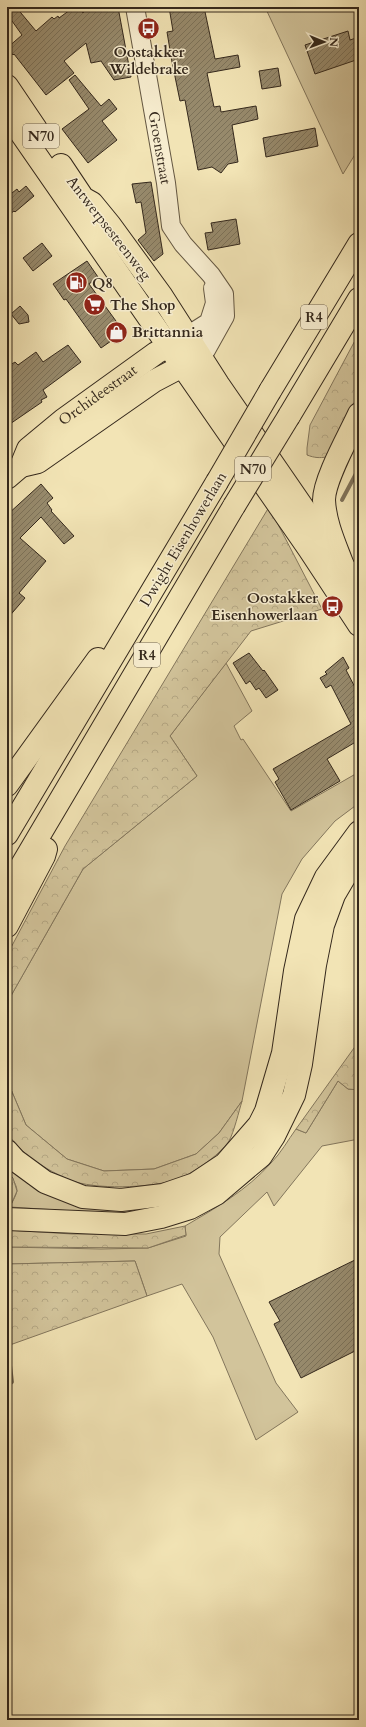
<svg xmlns="http://www.w3.org/2000/svg" width="366" height="1727" font-family="Cardo,serif">
<defs>
<pattern id="forest-crowns" width="20" height="18" patternUnits="userSpaceOnUse"><rect width="20" height="18" fill="#d2c49b"/><path d="M2 6a3 3 0 1 1 6 0M12 15a3 3 0 1 1 6 0" fill="none" stroke="#b5a885"/></pattern>
<pattern id="building-hatch" width="6" height="6" patternUnits="userSpaceOnUse"><rect width="6" height="6" fill="#978a6c"/><path d="M-1 1l2-2M0 6l6-6M5 7l2-2" fill="none" stroke="#7c7158"/></pattern>
</defs>
<rect width="100%" height="100%" fill="#f2e4b5"/>
<filter id="stains"><feTurbulence type="fractalNoise" baseFrequency=".005" numOctaves="4"/><feColorMatrix values="0 0 0 0 .2 0 0 0 0 .09 0 0 0 0 .02 0 0 0 .5 -.17"/></filter>
<radialGradient id="worn" r=".72"><stop offset=".6" stop-color="#630" stop-opacity="0"/><stop offset="1" stop-color="#630" stop-opacity=".3"/></radialGradient>
<g fill="#d2c49b" stroke="#83765c">
<polygon points="265,7 359,7 359,148 343,174"/>
<polygon points="226,663 252,711 234,726 241,740 243,739 291,811 359,772 359,803 335,821 302,859 282,894 242,1101 219,1133 196,1154 154,1169 104,1171 67,1159 26,1125 7,1080 8,1001 83,869 197,776 170,736"/>
<path d="M 338,1081 L 348,1089 L 359,1090 L 359,1139 L 322,1146 L 274,1206 L 267,1192 L 220,1237 L 219,1254 L 276,1383 L 298,1412 L 256,1440 L 213,1337 L 182,1284 L 147,1296 L 135,1261 L 7,1264 L 7,1247 L 101,1249 L 148,1248 L 186,1236 L 185,1226 C 216,1208 247,1190 271,1163 C 281,1153 288,1140 296,1129 L 306,1133 Z"/>
<path d="M 7,1164 L 21,1176 L 186,1203 L 120,1214 L 10,1207 C 12,1202 16,1196 17,1191 C 17,1182 7,1175 7,1164 Z"/>
</g>
<g fill="url(#forest-crowns)" stroke="#83765c">
<path d="M 359,333 L 359,393 L 327,457 C 319,458 315,458 307,455 L 307,448 L 310,425 Z"/>
<polygon points="269,507 322,609 251,631 170,736 197,776 83,869 8,1001 7,1007 7,955 65,846"/>
<polygon points="359,1041 359,1090 348,1089 338,1081 306,1133 296,1129"/>
<path d="M 7,1080 L 26,1125 L 67,1159 L 104,1171 L 154,1169 L 196,1154 L 219,1133 L 242,1101 C 239,1111 234,1132 229,1141 C 220,1155 191,1175 175,1180 C 150,1188 94,1190 70,1180 C 55,1174 38,1164 26,1154 C 19,1148 13,1140 7,1134 Z"/>
<polygon points="7,1172 13,1178 17,1191 10,1207 7,1207"/>
<polygon points="185,1226 186,1235 148,1248 7,1247 7,1230 72,1234 146,1234"/>
<polygon points="135,1261 147,1296 7,1346 7,1264"/>
</g>
<g fill="none" stroke-linecap="round" stroke-linejoin="round">
<g stroke="#7f7259" stroke-width="4">
<polyline points="342,500 359,468"/>
<polyline points="7,1341 12,1382 7,1386"/>
</g>
</g>
<g fill="url(#building-hatch)" stroke="#34281c">
<polygon points="7,7 16,7 36,31 52,17 54,19 58,16 59,18 74,7 78,7 83,13 89,7 118,7 131,77 114,80 101,61 91,63 86,43 64,61 74,73 46,95 14,54 13,55 7,48 22,35 7,14"/>
<polygon points="169,7 204,7 215,59 238,55 240,67 207,73 214,107 220,106 221,112 256,106 258,119 232,125 238,162 228,164 221,173 212,167 198,170 185,100 180,101 172,62 167,32 173,31"/>
<polygon points="348,31 350,40 359,37 359,59 315,74 305,45"/>
<polygon points="278,68 281,86 262,89 259,71"/>
<polygon points="75,75 101,106 109,99 117,109 102,121 117,140 88,163 62,129 89,109 69,80"/>
<polygon points="315,128 318,146 266,157 263,138"/>
<polygon points="151,182 163,254 154,261 138,240 146,233 141,202 136,203 132,184"/>
<polygon points="26,186 34,196 15,212 14,211 7,216 7,197 17,189 19,192"/>
<polygon points="236,219 240,244 208,250 205,233 213,232 211,223"/>
<polygon points="42,243 52,256 33,271 23,258"/>
<polygon points="87,261 98,277 89,284 124,332 101,348 66,299 64,300 53,284"/>
<polygon points="20,306 28,315 29,322 19,324 11,314"/>
<polygon points="68,345 81,362 43,390 47,397 41,400 42,402 7,426 7,367 15,362 18,365 36,352 43,362"/>
<polygon points="41,484 53,498 47,503 52,510 51,511 74,536 64,544 41,517 20,538 46,561 19,593 25,598 7,619 7,515"/>
<polygon points="249,653 263,671 264,670 278,690 266,698 259,688 256,690 250,681 246,684 233,663"/>
<polygon points="343,657 349,668 346,670 359,695 359,740 327,759 340,781 291,810 275,782 279,779 273,769 351,724 331,685 326,688 320,678 327,674 325,672"/>
<polygon points="359,1258 359,1349 301,1378 274,1324 280,1321 269,1302"/>
</g>
<g fill="none" stroke-linecap="round" stroke-linejoin="round">
<defs>
<g id="tertiary">
<path id="s1" d="M 135,7 L 166,183 L 171,226 L 183,244 L 211,275 L 224,294 L 225,316 L 206,350 L 200,356"/>
<polyline points="187,336 209,322 215,303 213,288"/>
</g>
<g id="primary">
<polyline points="7,86 36,129"/>
<polyline points="7,113 309,549 359,625"/>
<polyline points="61,165 83,198 92,203 110,225 161,295 218,384 359,589"/>
<polyline points="21,466 38,462 154,381 194,360"/>
<path id="s2" d="M 7,478 L 21,466 L 28,449 L 63,420 L 156,353 L 181,339"/>
</g>
<g id="motorway">
<polyline points="270,391 359,244"/>
<polyline points="289,416 359,299"/>
<path d="M 342,563 C 334,542 325,522 324,500 C 324,479 350,434 359,414"/>
<polyline points="7,785 98,659"/>
<polyline points="7,834 217,482"/>
<polyline points="7,890 234,506"/>
<polyline points="7,926 44,856 46,849"/>
<polyline points="7,1151 15,1160 45,1182 83,1197 121,1200 163,1195 195,1184 225,1164 259,1125 266,1111 283,1053 295,971 306,919 326,877 359,832"/>
<polyline points="7,1219 125,1224 161,1217 190,1208 216,1194 261,1156 274,1136 294,1095 301,1064 315,965 323,925 334,895 351,866 359,858"/>
</g>
</defs>
<use href="#tertiary" stroke="#645742" stroke-width="20"/>
<use href="#primary" stroke="#34281c" stroke-width="24"/>
<use href="#motorway" stroke="#34281c" stroke-width="24"/>
<use href="#tertiary" stroke="#f7edcf" stroke-width="18"/>
<use href="#primary" stroke="#f2e4b5" stroke-width="22"/>
<use href="#motorway" stroke="#f2e4b5" stroke-width="22"/>
<defs>
<g id="motorway-bridge">
<polyline points="217,482 270,391"/>
<polyline points="234,506 289,416"/>
</g>
</defs>
<use href="#motorway-bridge" stroke="#34281c" stroke-width="24" stroke-linecap="butt"/>
<use href="#motorway-bridge" stroke="#f2e4b5" stroke-width="22"/>
</g>
<defs>
<symbol id="bus-disc" viewBox="-11 -11 22 22"><circle r="9.5" fill="#8f2418" stroke="#f7edcf"/><path d="M-5-6H5V4H4V6H2V4H-2V6H-4V4H-5ZM-3.5-4V0h7V-4ZM-3.5 1.2v1.5H-2V1.2ZM2 1.2v1.5H3.5V1.2Z" fill="#fff"/></symbol>
<symbol id="fuel-disc" viewBox="-11 -11 22 22"><circle r="9.5" fill="#8f2418" stroke="#f7edcf"/><path d="M-5.5-6h7V0h2V4h1.3V-2.5L3-4.5l.8-.8L6-3V5H2.5V1h-1V6h-7ZM-4.2-4.7v3.2H.2V-4.7Z" fill="#fff"/></symbol>
<symbol id="supermarket-disc" viewBox="-11 -11 22 22"><circle r="9.5" fill="#8f2418" stroke="#f7edcf"/><path d="M-6-5.5h2.5l.6 2H6L4.5 2H-2.5L-4.4-4H-6ZM-1.5 3.2a1.3 1.3 0 1 0 .1 0ZM3 3.2a1.3 1.3 0 1 0 .1 0Z" fill="#fff"/></symbol>
<symbol id="shop-disc" viewBox="-11 -11 22 22"><circle r="9.5" fill="#8f2418" stroke="#f7edcf"/><path d="M-5-2.5h2.3a2.7 3.5 0 0 1 5.4 0H5L5.5 6h-11ZM-1.5-2.5h3a1.5 2.3 0 0 0-3 0Z" fill="#fff"/></symbol>
</defs>
<g fill-rule="evenodd">
<use href="#bus-disc" x="136" y="16" width="25" height="25"/>
<use href="#fuel-disc" x="64" y="270" width="25" height="25"/>
<use href="#supermarket-disc" x="82" y="292" width="25" height="25"/>
<use href="#shop-disc" x="104" y="320" width="25" height="25"/>
<use href="#bus-disc" x="320" y="594" width="25" height="25"/>
</g>
<g text-anchor="middle" dominant-baseline="central" stroke-width="3" stroke-linejoin="round" paint-order="stroke">
<g fill="#f7edcf" stroke="#6e6352" stroke-width="1">
<rect x="23" y="124" width="36" height="24" rx="3"/>
<rect x="301" y="305" width="26" height="24" rx="3"/>
<rect x="235" y="457" width="36" height="24" rx="3"/>
<rect x="134" y="643" width="26" height="24" rx="3"/>
</g>
<g font-size="14" font-weight="bold" fill="#34281c">
<text x="41" y="136">N70</text>
<text x="314" y="317">R4</text>
<text x="253" y="469">N70</text>
<text x="147" y="655">R4</text>
</g>
<g font-size="15" font-weight="bold" fill="#34281c" stroke="#f7edcf" text-anchor="start">
<text x="149" y="52" text-anchor="middle">Oostakker<tspan x="149" dy="17">Wildebrake</tspan></text>
<text x="92" y="283">Q8</text>
<text x="110" y="305">The Shop</text>
<text x="132" y="332">Brittannia</text>
<text x="318" y="598" text-anchor="end">Oostakker<tspan x="318" dy="17">Eisenhowerlaan</tspan></text>
</g>
<g font-size="15" fill="#34281c" stroke="#f7edcf">
<text stroke="none"><textPath href="#s1" startOffset="143">Groenstraat</textPath></text>
<text transform="translate(109 228) rotate(52)">Antwerpsesteenweg</text>
<text stroke="none"><textPath href="#s2" startOffset="125">Orchideestraat</textPath></text>
<text transform="translate(183 539) rotate(-59)">Dwight Eisenhowerlaan</text>
</g>
</g>
<rect width="366" height="1727" fill="none" stroke="#f2e4b5" stroke-width="24"/>
<rect x="8" y="8" width="350" height="1711" fill="none" stroke="#34281c" stroke-width="2"/>
<rect x="12" y="12" width="342" height="1703" fill="none" stroke="#34281c"/>
<g transform="translate(324 42) rotate(91)" stroke="#f7edcf" stroke-width="3" paint-order="stroke">
<path d="M0-3L7 15L0 10L-7 15Z" fill="#34281c"/>
<text y="-6" font-size="11" font-weight="bold" text-anchor="middle" fill="#34281c">N</text>
</g>
<rect width="100%" height="100%" filter="url(#stains)"/>
<rect width="100%" height="100%" fill="url(#worn)"/>
</svg>
